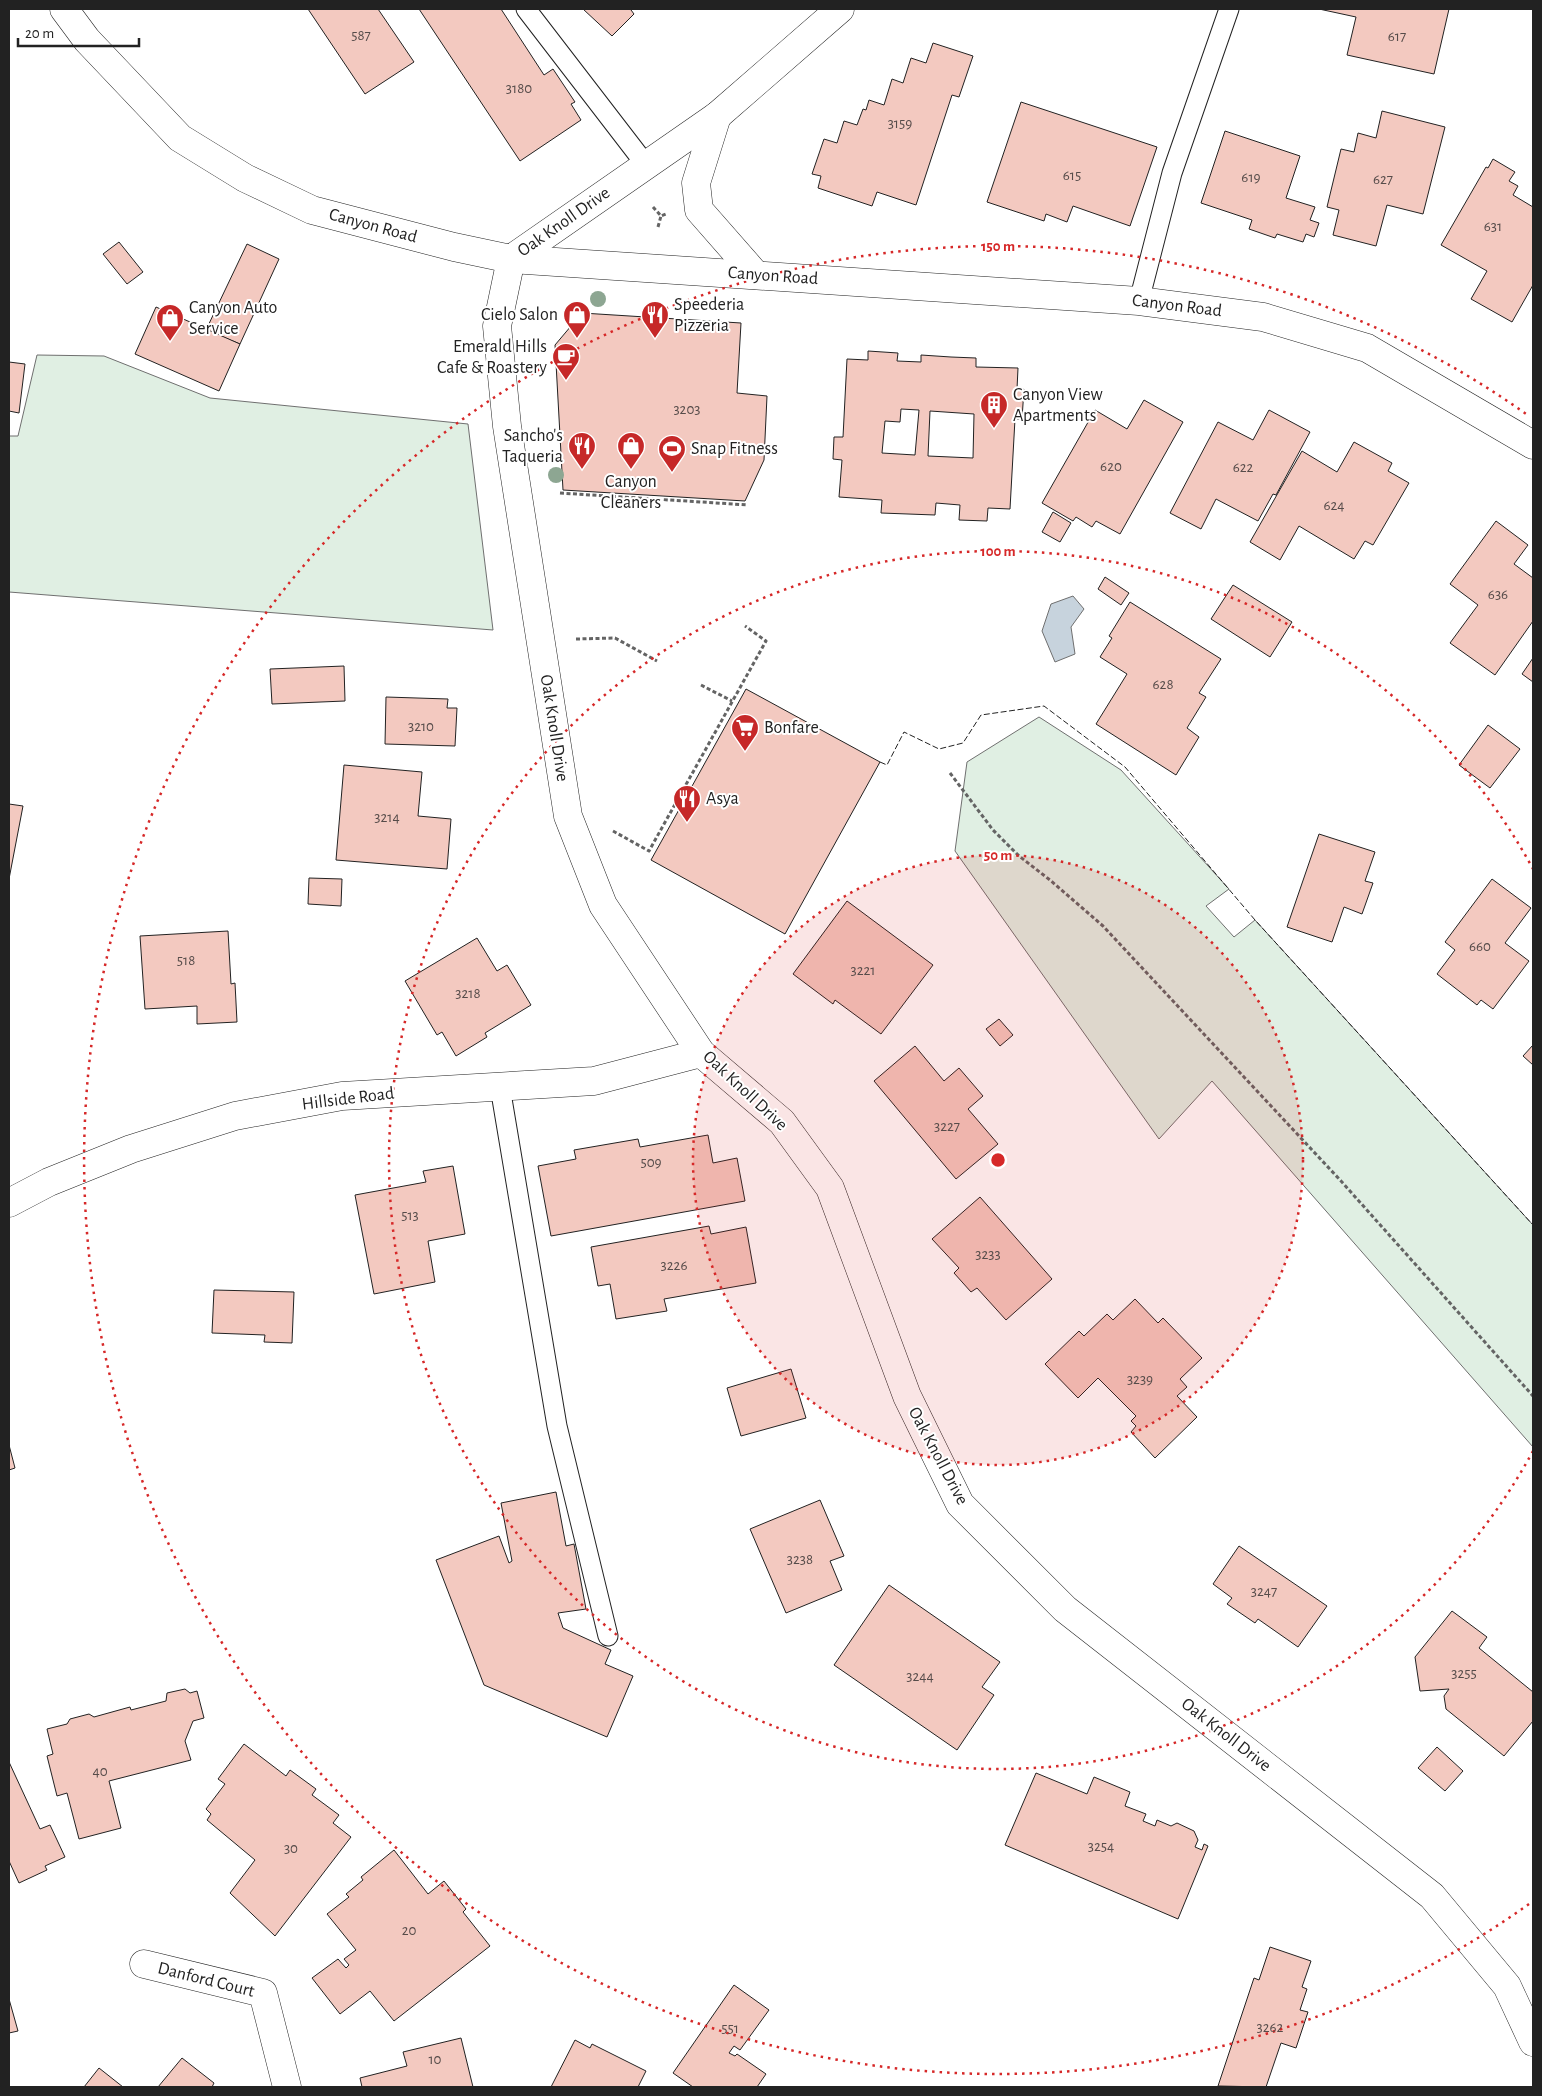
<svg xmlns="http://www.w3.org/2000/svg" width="1542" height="2096" font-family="'Alegreya Sans',sans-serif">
<rect width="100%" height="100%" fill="#fff"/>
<g fill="#e0efe3" stroke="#6f6f6f">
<polygon points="37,355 104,356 210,398 468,424 493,630 9,592 9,436 18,436"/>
<polygon points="1039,717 1121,770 1229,889 1206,906 1234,937 1255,920 1533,1225 1533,1447 1212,1081 1159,1139 955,851 967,762"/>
</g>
<polygon fill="#c7d3dd" stroke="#6f6f6f" points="1073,596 1084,609 1071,627 1075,654 1055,662 1042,631 1051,604"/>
<g fill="#f3c9c0" stroke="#222" fill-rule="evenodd">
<polygon points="308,9 378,9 414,62 365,94"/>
<polygon points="419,9 501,9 544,75 553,69 575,102 571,104 581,120 520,161"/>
<polygon points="583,9 632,9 631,10 634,14 612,36"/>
<polygon points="1319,9 1449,9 1434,74 1347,55 1356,17"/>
<polygon points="933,43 973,56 959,97 952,95 916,205 877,192 872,206 818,188 821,176 812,174 824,139 837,143 844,121 857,125 863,109 866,110 869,100 884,105 892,79 903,83 911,58 926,63"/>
<polygon points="1021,102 1157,147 1130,226 1073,206 1067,222 1046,214 1044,221 987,202"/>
<polygon points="1382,111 1445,127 1423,214 1387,205 1376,246 1333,235 1339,210 1327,207 1341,149 1354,152 1358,133 1376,138"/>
<polygon points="1225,131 1300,156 1286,198 1315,207 1310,220 1319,223 1314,237 1306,234 1303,242 1277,234 1275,238 1249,229 1252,220 1201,203"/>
<polygon points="1493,159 1515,172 1509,181 1518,186 1513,195 1533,207 1533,285 1512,322 1471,299 1487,271 1441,245 1486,167 1488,168"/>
<polygon points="119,242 143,272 127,284 103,254"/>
<polygon points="247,244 279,259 240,344 206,330"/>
<polygon points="156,307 240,344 219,391 135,354"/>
<polygon points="582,313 741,323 737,393 767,396 764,460 745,501 563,490 555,345"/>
<path d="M 868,351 L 898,353 L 897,361 L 921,362 L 921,355 L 951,357 L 976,358 L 976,367 L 1018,368 L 1017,389 L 1024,389 L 1022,419 L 1015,419 L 1010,509 L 988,508 L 987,521 L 959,520 L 960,505 L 936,503 L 935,515 L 881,513 L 882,500 L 839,497 L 842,460 L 833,459 L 834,437 L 843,437 L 847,359 L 868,360 ZM 901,409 L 919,410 L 915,455 L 882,453 L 885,421 L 900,422 ZM 930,411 L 974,414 L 973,458 L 928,456 Z"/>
<polygon points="9,362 25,364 19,413 9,411"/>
<polygon points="1144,400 1183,422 1120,534 1096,521 1092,527 1076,517 1073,521 1042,503 1095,410 1127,429"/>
<polygon points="1269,410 1310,432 1276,495 1273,494 1258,521 1216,499 1201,529 1170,513 1218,422 1253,440"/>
<polygon points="1354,442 1392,463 1388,471 1409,483 1373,545 1365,541 1354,559 1299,526 1280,560 1250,542 1302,451 1337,472"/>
<polygon points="1053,512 1071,523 1060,542 1042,532"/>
<polygon points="1496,521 1528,545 1514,564 1533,578 1533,621 1495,675 1450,643 1478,605 1450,584"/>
<polygon points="1105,577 1129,593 1121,605 1098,589"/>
<polygon points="1233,585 1292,622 1270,657 1211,619"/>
<polygon points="1130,602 1221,659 1199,693 1206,697 1187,728 1199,737 1176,775 1096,724 1127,674 1100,657 1112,638 1109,636"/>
<polygon points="1533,658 1533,682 1522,674"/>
<polygon points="344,666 345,701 272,704 270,669"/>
<polygon points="746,689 880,762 785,934 651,860"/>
<polygon points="386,697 448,699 447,708 457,708 455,746 385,744"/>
<polygon points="1488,725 1520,749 1490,788 1459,765"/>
<polygon points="344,765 422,772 418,816 451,819 447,869 336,860"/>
<polygon points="9,804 23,806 9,879"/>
<polygon points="1319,834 1375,852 1365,881 1373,883 1362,914 1344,907 1332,942 1287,927"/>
<polygon points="309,878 342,879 341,906 308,904"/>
<polygon points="1492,879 1531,908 1505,943 1529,961 1493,1009 1481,1000 1477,1005 1437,974 1455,950 1445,942"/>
<polygon points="847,901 933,965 881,1034 835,1000 833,1004 793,974"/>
<polygon points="228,931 231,984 235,983 237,1022 197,1024 197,1006 145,1009 140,936"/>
<polygon points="477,938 497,971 507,965 531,1005 485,1033 487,1037 456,1056 442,1032 437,1035 405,981"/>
<polygon points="999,1019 1013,1035 1000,1046 986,1029"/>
<polygon points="1533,1045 1533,1065 1523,1056"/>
<polygon points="915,1046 944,1081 959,1068 983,1096 968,1109 998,1144 956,1179 874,1081"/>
<polygon points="708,1135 713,1163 737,1158 745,1201 551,1236 538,1166 576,1159 574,1150 638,1139 640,1147"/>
<polygon points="453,1166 465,1234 428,1241 435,1282 374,1294 355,1195 426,1182 423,1171"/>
<polygon points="980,1197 1052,1279 1006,1320 977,1288 971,1292 954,1273 959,1268 932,1239"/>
<polygon points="709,1226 711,1234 746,1227 756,1283 664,1299 667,1311 616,1319 610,1284 598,1286 591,1247"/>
<polygon points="214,1290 294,1292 292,1343 264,1342 265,1335 212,1333"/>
<polygon points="1135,1299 1158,1323 1163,1318 1202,1358 1180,1379 1187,1387 1177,1396 1197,1417 1155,1458 1131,1432 1136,1426 1131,1421 1136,1416 1098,1378 1078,1398 1045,1364 1079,1331 1084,1336 1107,1314 1113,1320"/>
<polygon points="791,1369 806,1418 741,1436 727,1388"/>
<polygon points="9,1445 15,1468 9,1470"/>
<polygon points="556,1492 566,1546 574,1544 586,1609 558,1613 563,1628 611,1650 605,1664 633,1676 607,1737 484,1685 436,1560 499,1536 509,1563 512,1561 501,1503"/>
<polygon points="820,1500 844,1556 830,1561 842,1590 786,1613 750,1529"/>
<polygon points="1239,1546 1327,1606 1298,1647 1258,1619 1255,1623 1227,1604 1232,1598 1213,1584"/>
<polygon points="889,1585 1000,1662 982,1687 994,1695 957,1750 834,1665"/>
<polygon points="1452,1611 1487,1637 1479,1648 1533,1692 1533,1721 1504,1756 1446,1709 1444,1696 1449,1689 1420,1691 1415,1657"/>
<polygon points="185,1689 190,1693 197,1691 204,1718 193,1721 185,1741 191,1760 109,1781 121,1828 79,1839 67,1793 57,1796 47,1756 53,1754 47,1729 67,1724 70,1719 89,1714 94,1717 130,1707 131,1710 166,1701 167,1693"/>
<polygon points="244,1744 286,1776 290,1770 316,1789 312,1795 339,1815 333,1823 351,1837 275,1936 230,1893 255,1860 207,1820 211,1814 206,1809 225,1784 218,1779"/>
<polygon points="1437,1747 1463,1771 1445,1791 1418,1768"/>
<polygon points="9,1762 40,1829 50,1825 65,1857 45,1866 47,1870 19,1883 9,1861"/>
<polygon points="1036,1773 1087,1794 1094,1777 1130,1792 1125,1806 1146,1814 1143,1821 1155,1826 1157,1820 1171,1826 1177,1823 1194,1831 1198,1840 1195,1847 1202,1850 1204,1844 1208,1846 1178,1919 1005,1845"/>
<polygon points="394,1850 428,1894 444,1881 466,1909 463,1912 490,1946 394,2021 370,1991 340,2014 312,1978 338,1959 346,1968 349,1965 344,1959 356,1950 327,1914 349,1897 346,1894 363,1880 361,1877"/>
<polygon points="1270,1947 1311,1961 1302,1987 1307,1989 1300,2010 1308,2012 1296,2048 1281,2043 1266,2087 1218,2086 1254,1978 1259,1980"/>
<polygon points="734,1985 769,2010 740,2050 734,2046 729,2053 735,2056 737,2054 766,2074 757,2087 693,2087 673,2073"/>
<polygon points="9,1999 18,2031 9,2033"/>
<polygon points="461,2038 473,2087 362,2087 360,2078 407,2066 403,2052"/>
<polygon points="575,2040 590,2048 592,2044 646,2071 638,2087 551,2087"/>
<polygon points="182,2058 214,2083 212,2087 158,2087"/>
<polygon points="99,2068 123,2087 84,2087"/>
</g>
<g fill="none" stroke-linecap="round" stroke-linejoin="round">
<defs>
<g id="service">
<polyline points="526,9 646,165"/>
<polyline points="1139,301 1172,173 1229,9"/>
<polyline points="500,1087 557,1426 608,1636"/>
</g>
<g id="minor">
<polyline points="64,9 87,40 180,138 245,178 312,210 454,247 511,259 1139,301 1263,317 1367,348 1533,445"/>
<polyline points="840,9 717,116 511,259 497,326 507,426 568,816 603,905 701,1053 782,1122 830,1188 907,1396 960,1504 1065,1609 1432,1896 1507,1986 1533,2042"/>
<polyline points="717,116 696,183 699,210 756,275"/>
<polyline points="9,1203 49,1182 131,1149 235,1116 342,1096 594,1081 701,1053"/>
<polyline points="144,1964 263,1993 287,2087"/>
</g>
</defs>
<use href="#service" stroke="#222" stroke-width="21"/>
<use href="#minor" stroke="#222" stroke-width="29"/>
<g stroke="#646464" stroke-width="3" stroke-dasharray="4 2.5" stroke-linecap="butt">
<polyline points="653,207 661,216 666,214"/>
<polyline points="658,227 661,216"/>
<polyline points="560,493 748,505"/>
<polyline points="576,639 615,638 657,661"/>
<polyline points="701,685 732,701"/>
<polyline points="950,773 993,830 1019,856 1050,880 1103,926 1341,1181 1533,1396"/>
<polyline points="613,831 649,851 766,641 745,626"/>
</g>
<use href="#service" stroke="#fff" stroke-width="19"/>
<use href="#minor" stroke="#fff" stroke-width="28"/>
<polyline stroke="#222" stroke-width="1" stroke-dasharray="6 2.5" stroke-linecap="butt" points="880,762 887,765 904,732 939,749 963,743 981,715 1044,706 1125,767 1255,920 1533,1225"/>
</g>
<g fill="#8da692">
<circle cx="598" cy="299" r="8"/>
<circle cx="556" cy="475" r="8"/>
</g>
<circle cx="998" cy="1160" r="305" fill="#d62828" fill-opacity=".12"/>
<g fill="none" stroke="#d62828" stroke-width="2.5" stroke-dasharray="2.5 5">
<circle cx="998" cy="1160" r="305"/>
<path d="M1533 1451A609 609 0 1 1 1533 869"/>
<path d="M1529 1904A914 914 0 1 1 1529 416"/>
</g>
<defs>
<symbol id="shop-pin" viewBox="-11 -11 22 30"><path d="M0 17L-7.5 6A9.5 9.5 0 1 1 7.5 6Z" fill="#c62828" stroke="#fff"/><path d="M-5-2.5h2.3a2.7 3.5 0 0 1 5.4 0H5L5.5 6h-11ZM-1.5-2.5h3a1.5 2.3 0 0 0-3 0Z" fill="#fff"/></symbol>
<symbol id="restaurant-pin" viewBox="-11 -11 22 30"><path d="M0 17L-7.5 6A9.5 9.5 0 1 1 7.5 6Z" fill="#c62828" stroke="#fff"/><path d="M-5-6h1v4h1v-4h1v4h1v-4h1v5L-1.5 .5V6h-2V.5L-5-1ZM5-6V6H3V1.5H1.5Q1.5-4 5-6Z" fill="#fff"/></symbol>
<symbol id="cafe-pin" viewBox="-11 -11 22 30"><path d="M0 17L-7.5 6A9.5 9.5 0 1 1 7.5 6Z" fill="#c62828" stroke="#fff"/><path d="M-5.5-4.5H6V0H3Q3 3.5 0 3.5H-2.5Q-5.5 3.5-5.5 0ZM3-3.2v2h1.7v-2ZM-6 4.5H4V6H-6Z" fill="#fff"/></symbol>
<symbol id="building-pin" viewBox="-11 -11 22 30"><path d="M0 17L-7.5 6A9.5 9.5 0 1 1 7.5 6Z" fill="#c62828" stroke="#fff"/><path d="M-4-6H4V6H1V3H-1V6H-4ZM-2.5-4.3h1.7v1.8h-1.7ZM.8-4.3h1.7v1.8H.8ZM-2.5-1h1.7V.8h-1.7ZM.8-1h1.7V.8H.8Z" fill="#fff"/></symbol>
<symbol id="stadium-pin" viewBox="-11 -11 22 30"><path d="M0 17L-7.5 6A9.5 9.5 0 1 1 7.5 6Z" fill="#c62828" stroke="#fff"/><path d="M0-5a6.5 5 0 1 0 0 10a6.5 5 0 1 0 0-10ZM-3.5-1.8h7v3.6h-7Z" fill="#fff"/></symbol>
<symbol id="supermarket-pin" viewBox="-11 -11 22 30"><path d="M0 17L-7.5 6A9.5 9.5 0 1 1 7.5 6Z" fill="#c62828" stroke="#fff"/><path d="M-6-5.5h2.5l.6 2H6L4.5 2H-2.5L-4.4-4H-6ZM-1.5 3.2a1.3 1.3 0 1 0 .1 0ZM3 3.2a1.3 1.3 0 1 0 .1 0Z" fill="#fff"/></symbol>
</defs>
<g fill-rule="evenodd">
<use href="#shop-pin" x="561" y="299" width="32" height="43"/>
<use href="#restaurant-pin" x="639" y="299" width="32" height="43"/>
<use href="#shop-pin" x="154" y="302" width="32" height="43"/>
<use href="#cafe-pin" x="550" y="341" width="32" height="43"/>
<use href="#building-pin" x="978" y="389" width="32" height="43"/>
<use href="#restaurant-pin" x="566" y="430" width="32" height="43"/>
<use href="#shop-pin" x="615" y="430" width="32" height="43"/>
<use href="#stadium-pin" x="656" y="433" width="32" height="43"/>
<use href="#supermarket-pin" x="729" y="712" width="32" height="43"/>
<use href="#restaurant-pin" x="671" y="783" width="32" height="43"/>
</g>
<g text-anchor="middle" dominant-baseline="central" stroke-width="4" stroke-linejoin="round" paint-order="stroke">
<g font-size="15" fill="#564c4a">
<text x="361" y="35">587</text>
<text x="1397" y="36">617</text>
<text x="519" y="88">3180</text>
<text x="900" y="123">3159</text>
<text x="1072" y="175">615</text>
<text x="1251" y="177">619</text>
<text x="1383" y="179">627</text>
<text x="1493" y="226">631</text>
<text x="687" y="409">3203</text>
<text x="1111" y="466">620</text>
<text x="1243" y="467">622</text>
<text x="1334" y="505">624</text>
<text x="1498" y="594">636</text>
<text x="1163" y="684">628</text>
<text x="421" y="726">3210</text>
<text x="387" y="817">3214</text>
<text x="1480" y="946">660</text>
<text x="186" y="960">518</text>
<text x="863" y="970">3221</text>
<text x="468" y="993">3218</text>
<text x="947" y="1126">3227</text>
<text x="651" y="1162">509</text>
<text x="410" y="1215">513</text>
<text x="988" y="1254">3233</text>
<text x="674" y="1265">3226</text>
<text x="1140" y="1379">3239</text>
<text x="800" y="1559">3238</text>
<text x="1264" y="1591">3247</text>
<text x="1464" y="1673">3255</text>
<text x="920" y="1676">3244</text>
<text x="100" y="1771">40</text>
<text x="1101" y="1846">3254</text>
<text x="291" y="1848">30</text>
<text x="409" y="1930">20</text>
<text x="1270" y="2027">3262</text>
<text x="730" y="2028">551</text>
<text x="435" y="2059">10</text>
</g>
<g font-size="18" fill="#222" stroke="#fff">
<text transform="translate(564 222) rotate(-35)">Oak Knoll Drive</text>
<text transform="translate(373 226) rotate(15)">Canyon Road</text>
<text transform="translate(773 276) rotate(4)">Canyon Road</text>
<text transform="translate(1177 306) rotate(7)">Canyon Road</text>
<text transform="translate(554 728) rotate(81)">Oak Knoll Drive</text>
<text transform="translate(745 1091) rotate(43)">Oak Knoll Drive</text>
<text transform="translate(348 1099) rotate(-7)">Hillside Road</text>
<text transform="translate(938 1456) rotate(62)">Oak Knoll Drive</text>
<text transform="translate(1226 1735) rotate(38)">Oak Knoll Drive</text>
<text transform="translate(206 1980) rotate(14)">Danford Court</text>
</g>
<g font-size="18" fill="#222" stroke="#fff" text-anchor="start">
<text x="674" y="305">Speederia<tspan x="674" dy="21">Pizzeria</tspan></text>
<text x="189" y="308">Canyon Auto<tspan x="189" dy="21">Service</tspan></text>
<text x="558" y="315" text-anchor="end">Cielo Salon</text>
<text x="547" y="347" text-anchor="end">Emerald Hills<tspan x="547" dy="21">Cafe &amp; Roastery</tspan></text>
<text x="1013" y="395">Canyon View<tspan x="1013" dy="21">Apartments</tspan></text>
<text x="563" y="436" text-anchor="end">Sancho's<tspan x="563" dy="21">Taqueria</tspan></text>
<text x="691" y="449">Snap Fitness</text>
<text x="631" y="482" text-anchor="middle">Canyon<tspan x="631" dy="21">Cleaners</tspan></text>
<text x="764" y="728">Bonfare</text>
<text x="706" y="799">Asya</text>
</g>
</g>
<circle cx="998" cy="1160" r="8" fill="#d62828" stroke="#fff" stroke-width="2.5"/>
<g font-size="15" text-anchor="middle" font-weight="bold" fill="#d62828" stroke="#fff" stroke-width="4" stroke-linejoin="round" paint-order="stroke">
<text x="998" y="251">150 m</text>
<text x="998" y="556">100 m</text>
<text x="998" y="860">50 m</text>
</g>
<rect width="1542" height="2096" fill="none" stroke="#222222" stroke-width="20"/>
<path d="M18 38v8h121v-8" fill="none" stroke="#222222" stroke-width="2.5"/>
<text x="25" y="38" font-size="15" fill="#222222" stroke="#ffffff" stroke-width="4" paint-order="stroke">20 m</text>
</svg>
